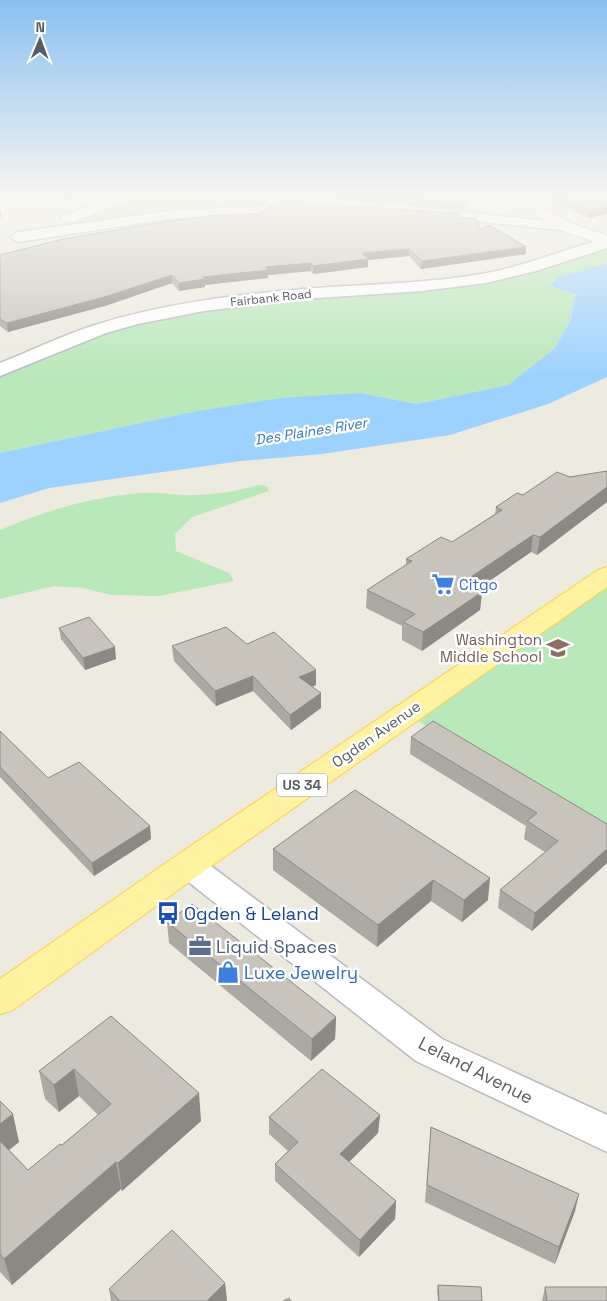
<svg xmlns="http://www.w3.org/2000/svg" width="607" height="1301" font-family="'Space Grotesk',sans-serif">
<rect width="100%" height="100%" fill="#edeadf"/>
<g fill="#b9e8ba">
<polygon points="140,194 227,194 296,204 57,228"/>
<polygon points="607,247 607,263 558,277 551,286 578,296 574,297 571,319 555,348 508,385 417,404 360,393 192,412 0,453 0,376 79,343 130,325 223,306 485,281 529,273"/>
<path d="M 258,485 L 267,486 L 269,491 L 192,517 L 175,534 L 176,551 L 229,573 L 234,581 L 159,596 L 111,595 L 83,588 L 54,586 L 0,599 L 0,530 C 46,511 90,497 140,493 C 159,492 179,496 198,495 C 218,494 239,491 258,485 Z"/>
<polygon points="607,580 607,840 410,716"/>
</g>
<polygon fill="#9dd2ff" points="607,263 607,377 548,404 450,435 322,454 241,461 49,488 0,503 0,453 192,412 282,398 360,393 417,404 508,385 555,348 571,319 574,297 577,295 550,286 558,277"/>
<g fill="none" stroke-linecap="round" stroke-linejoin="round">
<defs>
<g id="street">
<polygon points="120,194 139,194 137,197 73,222 68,223 61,219 63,216"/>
<path d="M 234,194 C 249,193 308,193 317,204 L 310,208 L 241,198 Z"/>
<polygon points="269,205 276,209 274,212 169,219 18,242 10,237 18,232 169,211"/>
<polygon points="426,208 567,223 574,227 567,231 421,215 419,212"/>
<path d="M 607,238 L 607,248 L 536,271 L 486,283 L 422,291 L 302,299 L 204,311 L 138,324 L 106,333 L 0,376 L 0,363 C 31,351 63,335 95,325 C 161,304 234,295 303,289 C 364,284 427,284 487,273 C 528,265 567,248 607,238 Z"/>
<polygon points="188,853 199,857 442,1039 607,1115 607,1152 416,1061 177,873 172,865 177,857"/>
</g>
<path id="secondary" d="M 521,194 L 535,194 C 550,219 580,227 607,235 L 607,245 C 574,236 537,226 521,194 Z"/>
<polygon id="primary" points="607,567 607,587 200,874 13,1010 0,1014 0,979 176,856 598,570"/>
</defs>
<use href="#street" stroke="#b7bac0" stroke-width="3"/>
<use href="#secondary" stroke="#b8bcc3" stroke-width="2"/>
<use href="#primary" stroke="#fed047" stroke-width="2"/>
<use href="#street" fill="#fff" fill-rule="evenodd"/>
<use href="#secondary" fill="#fff" fill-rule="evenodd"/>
<use href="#primary" fill="#fff3a2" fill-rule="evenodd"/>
</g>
<g fill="#aca9a2">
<polygon points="50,194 91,194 68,201"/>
<polygon points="285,194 468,194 463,210 285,195"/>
<polygon points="538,194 607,194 607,214 588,218"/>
<polygon points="275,199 460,218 526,254 421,269 409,256 368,260 368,267 313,274 311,271 268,275 268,278 205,285 205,287 179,291 172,283 108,305 8,332 0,326 0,255 260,214 275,206"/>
<polygon points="607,471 607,502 537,555 531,552 477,589 482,592 480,610 422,651 402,640 402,626 366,608 367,590 406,565 406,559 452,542 495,514 496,507 523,495 570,477"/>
<polygon points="59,628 116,659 85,670 61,639"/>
<polygon points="247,644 316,685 312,687 321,708 291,730 253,691 216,706 174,661 172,646"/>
<polygon points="0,731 48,778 150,826 151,839 94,876 0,777"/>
<polygon points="411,737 607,824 607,863 532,931 498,908 500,890 545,852 524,839 526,826 410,754"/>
<polygon points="355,790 488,900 462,922 431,901 377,947 273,870 273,849"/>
<polygon points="167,922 336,1017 335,1039 311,1061 169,943"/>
<polygon points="111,1016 201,1121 122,1191 121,1189 12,1285 0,1272 0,1101 19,1142 9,1150 28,1170 62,1145 98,1115 79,1096 59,1112 45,1099 39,1071"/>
<polygon points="380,1115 378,1133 349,1162 396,1201 395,1219 359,1257 275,1181 275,1164 288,1151 269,1134 269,1117"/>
<polygon points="431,1127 575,1211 555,1264 425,1202"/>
<polygon points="225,1283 227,1301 111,1301 109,1289"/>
<polygon points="438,1285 482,1301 438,1301 437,1291"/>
<polygon points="545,1287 607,1301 542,1301"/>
</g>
<g fill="#8c8984">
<polygon points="67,194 91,194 68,201"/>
<polygon points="466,194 468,194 463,210 464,203"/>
<polygon points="607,207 607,214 588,218 589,210"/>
<polygon points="0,210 1,210 2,217 0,218"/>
<polygon points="526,247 526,254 421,269 422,261"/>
<polygon points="409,249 409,256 368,260 368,267 313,274 313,266 362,253"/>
<polygon points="311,263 311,271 268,275 268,278 205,285 205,287 179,291 179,283 203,277 265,267"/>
<polygon points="172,275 172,283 108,305 8,332 7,323"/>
<polygon points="607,487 607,502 537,555 540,537"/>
<polygon points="533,535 531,552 461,601 462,583"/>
<polygon points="482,592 480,610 422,651 423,632"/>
<polygon points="115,647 116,659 85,670 83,658"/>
<polygon points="316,670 316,685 299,692 299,677"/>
<polygon points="253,676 253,691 216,706 215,691"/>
<polygon points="321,693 321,708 291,730 290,715"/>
<polygon points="150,826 151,839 94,876 92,863"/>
<polygon points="607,849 607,863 532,931 535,913"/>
<polygon points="490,878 488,900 462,922 464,900"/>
<polygon points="433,880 431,901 377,947 378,925"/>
<polygon points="336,1017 335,1039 311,1061 312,1039"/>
<polygon points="74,1069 79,1096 59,1112 54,1085"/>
<polygon points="199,1093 201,1121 122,1191 118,1163"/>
<polygon points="13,1114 19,1142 0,1157 0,1124"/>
<polygon points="380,1115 378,1133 339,1172 340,1154"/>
<polygon points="116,1162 121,1189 12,1285 4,1259"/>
<polygon points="579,1194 575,1211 555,1264 559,1247"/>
<polygon points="396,1201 395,1219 359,1257 360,1240"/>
<polygon points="225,1283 227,1301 207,1301"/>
</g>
<g fill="#c8c4bc" stroke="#8c8984">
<polygon points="356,194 466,194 464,203"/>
<polygon points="554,194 607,194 607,207 589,210"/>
<polygon points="276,198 337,206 460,213 459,218 476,218 480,229 489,225 526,247 422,261 409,249 362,253 368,259 313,266 311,263 265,267 268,270 203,277 205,279 179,283 172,275 108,296 7,323 0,319 0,255 63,239 171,221 217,215 260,214 267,207 275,206 278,201 275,199"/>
<polygon points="607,471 607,487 540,537 533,535 462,583 482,592 423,632 403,622 415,614 367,590 412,561 406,559 441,537 452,542 502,510 496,507 517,493 523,495 557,472 570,477"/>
<polygon points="89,617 115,647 83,658 59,628"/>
<polygon points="226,627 247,644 274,632 316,670 299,677 321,693 290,715 253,676 215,691 172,646"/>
<polygon points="433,721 607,824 607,849 535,913 500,890 558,841 527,821 537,813 411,737"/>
<polygon points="0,731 48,778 79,762 150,826 92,863 0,767"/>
<polygon points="355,790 490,878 464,900 433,880 378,925 273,849"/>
<polygon points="192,904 336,1017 312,1039 167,922"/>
<polygon points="111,1016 199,1093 118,1163 116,1162 4,1259 0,1254 0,1141 28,1170 60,1144 62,1145 111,1104 74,1069 54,1085 39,1071"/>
<polygon points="322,1069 380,1115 340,1154 396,1201 360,1240 275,1164 298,1142 269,1117"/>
<polygon points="0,1101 13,1114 0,1124"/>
<polygon points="431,1127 579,1194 559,1247 427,1185"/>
<polygon points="172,1230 225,1283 207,1301 120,1301 109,1289"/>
<polygon points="438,1285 481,1287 482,1301 439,1301"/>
<polygon points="545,1287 607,1287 607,1301 547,1301"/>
<polygon points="289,1298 291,1301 283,1301"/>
</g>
<linearGradient id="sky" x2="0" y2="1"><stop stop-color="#8ac0f1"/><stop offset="0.52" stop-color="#f7f6f1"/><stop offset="1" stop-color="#f7f6f1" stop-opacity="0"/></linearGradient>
<rect width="607" height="376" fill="url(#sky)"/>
<defs>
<symbol id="supermarket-bare" viewBox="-9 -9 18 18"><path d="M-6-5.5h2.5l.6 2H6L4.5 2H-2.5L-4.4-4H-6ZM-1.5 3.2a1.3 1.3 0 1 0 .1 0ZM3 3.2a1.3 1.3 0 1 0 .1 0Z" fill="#3f7fe0" stroke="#fff" stroke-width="2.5" paint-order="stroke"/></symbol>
<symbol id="school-bare" viewBox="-9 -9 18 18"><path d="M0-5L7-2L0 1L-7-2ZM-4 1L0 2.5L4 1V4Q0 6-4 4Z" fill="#8d6e63" stroke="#fff" stroke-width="2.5" paint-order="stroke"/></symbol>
<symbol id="bus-bare" viewBox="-9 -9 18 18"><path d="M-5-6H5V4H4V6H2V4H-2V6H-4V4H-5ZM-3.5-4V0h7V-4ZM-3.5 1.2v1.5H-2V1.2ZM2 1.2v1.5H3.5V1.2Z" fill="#1a4fb4" stroke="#fff" stroke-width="2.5" paint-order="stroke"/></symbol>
<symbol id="office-bare" viewBox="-9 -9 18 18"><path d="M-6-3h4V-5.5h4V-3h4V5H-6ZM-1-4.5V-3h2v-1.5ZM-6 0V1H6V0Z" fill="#5c6f8a" stroke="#fff" stroke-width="2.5" paint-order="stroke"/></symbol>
<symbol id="shop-bare" viewBox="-9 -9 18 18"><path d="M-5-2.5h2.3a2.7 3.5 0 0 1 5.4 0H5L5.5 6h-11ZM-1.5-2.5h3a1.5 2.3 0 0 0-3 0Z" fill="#3f7fe0" stroke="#fff" stroke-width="2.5" paint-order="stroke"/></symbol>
</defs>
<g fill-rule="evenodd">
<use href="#supermarket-bare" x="427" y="568" width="32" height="32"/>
<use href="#school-bare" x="542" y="632" width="32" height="32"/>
<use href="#bus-bare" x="152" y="897" width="32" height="32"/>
<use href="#office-bare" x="184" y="930" width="32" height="32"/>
<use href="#shop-bare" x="212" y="956" width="32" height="32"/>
</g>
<g text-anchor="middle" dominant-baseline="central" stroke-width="5" stroke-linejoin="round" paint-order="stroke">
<g font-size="12" fill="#585c62" stroke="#fff">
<text transform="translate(271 298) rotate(-6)">Fairbank Road</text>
</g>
<g font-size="14" font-style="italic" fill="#3476c4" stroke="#fff">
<text transform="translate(311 431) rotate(-9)">Des Plaines River</text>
</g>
<rect fill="#fff" stroke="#8a8d91" stroke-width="1" x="277" y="773.5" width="50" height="23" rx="4"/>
<g font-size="14" font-weight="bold" fill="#585c62">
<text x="302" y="785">US 34</text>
</g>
<g font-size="15" fill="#366cbe" stroke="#fff" text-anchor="start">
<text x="459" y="584">Citgo</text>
</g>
<g font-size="15" fill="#785e54" stroke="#fff" text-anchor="end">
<text x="542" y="639">Washington<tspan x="542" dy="17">Middle School</tspan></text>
</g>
<g font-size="15" fill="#585c62" stroke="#fff">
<text transform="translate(376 734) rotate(-35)">Ogden Avenue</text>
</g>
<g font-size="18" fill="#164399" stroke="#fff" text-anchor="start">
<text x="184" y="913">Ogden &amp; Leland</text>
</g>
<g font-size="18" fill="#4e5e75" stroke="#fff" text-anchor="start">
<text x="216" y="946">Liquid Spaces</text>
</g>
<g font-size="18" fill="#366cbe" stroke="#fff" text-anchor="start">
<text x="244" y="972">Luxe Jewelry</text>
</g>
<g font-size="18" fill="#585c62" stroke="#fff">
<text transform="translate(476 1070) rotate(27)">Leland Avenue</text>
</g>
</g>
<g transform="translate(40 40) rotate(1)" stroke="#ffffff" stroke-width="4" paint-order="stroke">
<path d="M0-4L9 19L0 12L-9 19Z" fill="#585c62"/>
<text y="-8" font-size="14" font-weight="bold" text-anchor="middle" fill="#585c62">N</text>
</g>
</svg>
